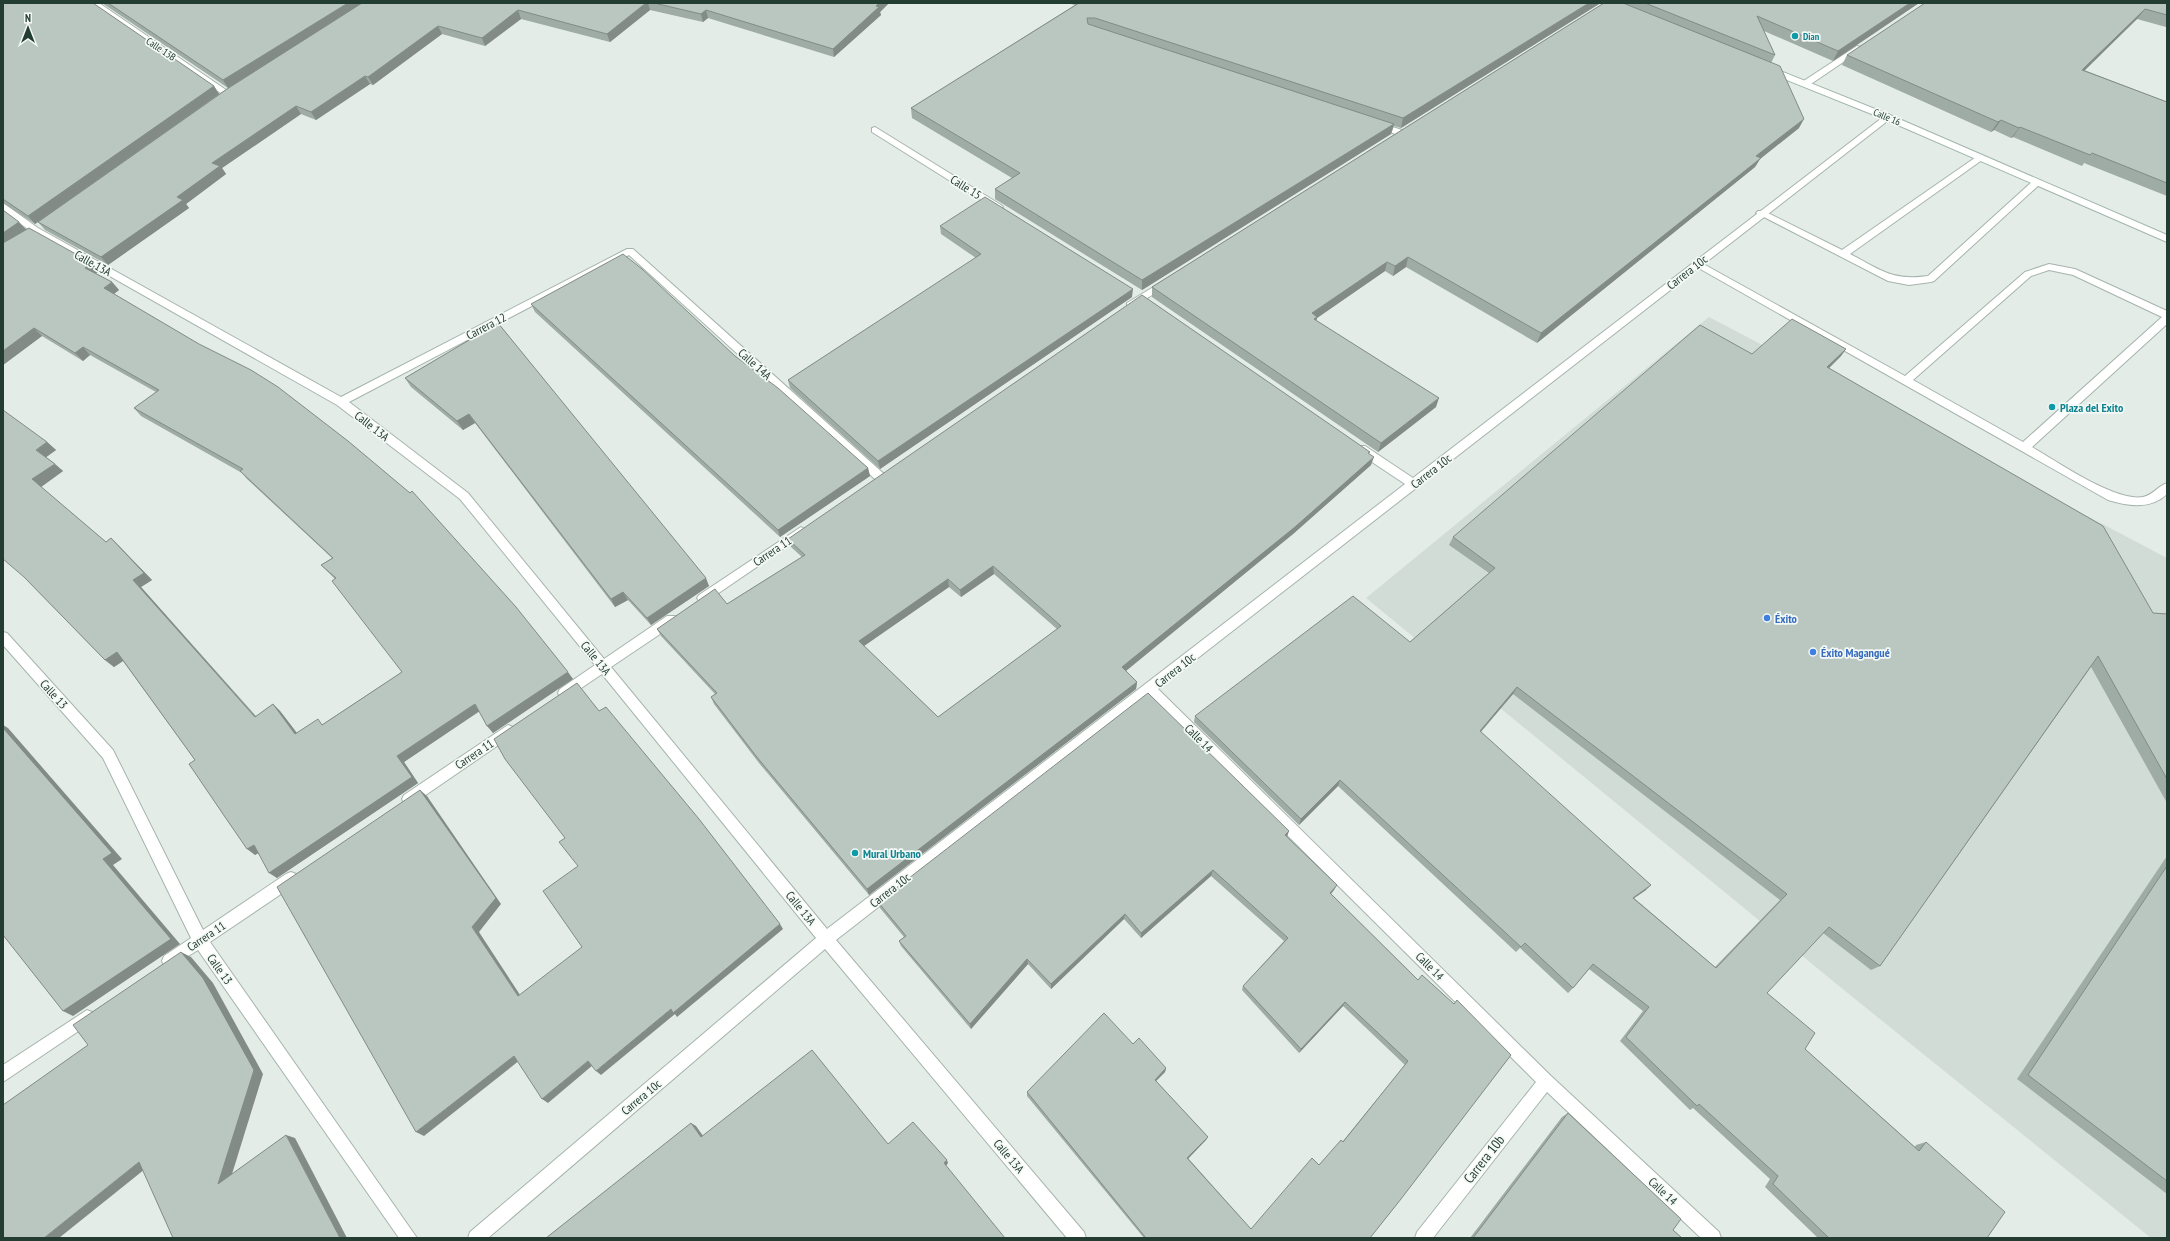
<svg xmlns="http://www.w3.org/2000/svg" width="2170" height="1241" font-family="'PT Sans Narrow',sans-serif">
<rect width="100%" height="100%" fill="#e3ece7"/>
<polygon fill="#d2dcd6" points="1709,317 2167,558 2167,1238 2151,1238 1839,986 1366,598"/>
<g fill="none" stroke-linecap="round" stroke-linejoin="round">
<defs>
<g id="service">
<path d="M 1979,155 L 1982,156 L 1982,160 L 1850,254 C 1881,270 1892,281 1928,276 L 2034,180 L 2040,180 L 2040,184 L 1934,281 L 1931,282 L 1909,285 L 1888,281 L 1756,213 L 1758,211 L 1764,211 L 1842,250 Z"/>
<path d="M 1698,261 L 1905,376 L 2025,272 L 2049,264 L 2075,269 L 2167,311 L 2167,324 L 2032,447 C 2058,462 2115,502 2143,497 C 2153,495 2158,486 2167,483 L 2167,494 C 2150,510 2128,506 2108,500 L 1695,266 L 1695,262 ZM 2049,270 L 2073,275 L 2162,317 L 2023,442 L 1913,380 L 2031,276 Z"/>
</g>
<g id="minor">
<polygon points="90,3 99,3 232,94 225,96"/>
<polygon points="1857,46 1864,48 1808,86 1802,86 1802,82"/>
<polygon points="1887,114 1890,115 1890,119 1158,689 1551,1076 1719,1232 1721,1238 1701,1238 1547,1092 1433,1238 1415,1238 1417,1232 1536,1082 1148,697 836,940 1084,1232 1086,1238 1067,1238 825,949 488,1238 468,1238 470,1232 816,938 602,674 568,697 564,698 560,697 558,693 560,689 595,665 460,499 337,405 32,232 3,211 3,203 38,228 341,397 627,249 633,249 884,474 886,477 884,480 876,480 629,255 349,402 468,493 604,659 667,616 675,616 677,620 675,624 611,667 827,929 1405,484 1357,452 1356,449 1357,446 1365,446 1413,478"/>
<polygon points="1377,122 1405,131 1406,133 1402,136 1374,127 1373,125"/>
<polygon points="875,127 1001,205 1003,207 998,210 995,209 872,132 872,128"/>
<polygon points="1165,280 1168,281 1168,285 1133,307 1127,307 1127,303"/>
<polygon points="801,527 807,531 805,534 707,601 699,601 697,598 699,595"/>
<polygon points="3,632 7,633 113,750 203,930 286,874 291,872 296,874 298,879 296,884 210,942 417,1238 399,1238 198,950 169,968 164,966 162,961 164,956 191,938 103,758 3,645"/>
<polygon points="508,725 513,727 514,731 513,735 414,803 409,805 404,803 402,799 404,795"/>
<polygon points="87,1010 92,1012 94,1017 92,1022 3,1082 3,1065"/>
</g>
<polygon id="secondary" points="1767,68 1773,68 1890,115 2167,235 2167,242 1884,119 1767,72"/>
</defs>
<use href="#service" stroke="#a6b4ad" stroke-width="2"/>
<use href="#minor" stroke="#a6b4ad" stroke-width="2"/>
<use href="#secondary" stroke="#a2b7ae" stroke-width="2"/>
<use href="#service" fill="#fff" fill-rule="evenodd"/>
<use href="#minor" fill="#fff" fill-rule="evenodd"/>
<use href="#secondary" fill="#fff" fill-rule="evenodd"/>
</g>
<g fill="#9faba5" fill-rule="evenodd">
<polygon points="3,3 214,86 219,94 228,88 102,3 889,3 880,12 881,15 834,57 708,18 703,22 650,10 610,42 521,19 485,46 442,34 373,85 370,84 316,120 301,114 222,168 226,174 186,204 189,208 108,265 45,230 38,222 35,224 3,203"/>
<polygon points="1067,3 1600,3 1599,4 1401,128 1394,126 1391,134 1142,290 995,199 995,189 1012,178 912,118 911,108 1075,5"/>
<polygon points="1604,3 1919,3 1833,61 1764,31 1775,55 1771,63 1799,128 1760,159 1755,167 1537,343 1406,267 1393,276 1385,271 1317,318 1316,321 1436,407 1378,452 1152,297 1152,287"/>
<polygon points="2167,3 2167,26 2166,27 2137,19 2084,70 2167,102 2167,196 2084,163 2082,166 2013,137 2011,138 1994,130 1991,132 1842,65 1847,55"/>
<polygon points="3,210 26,229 92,263 99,271 96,274 112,282 119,290 114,294 573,679 493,733 480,711 404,762 418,783 277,878 258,853 255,855 195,760 123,661 114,667 105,660 24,577 47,442 56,450 46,457 63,471 41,487 106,542 111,538 119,546 152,580 141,587 256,716 273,704 280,711 297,733 323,724 402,672 335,579 321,565 332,558 247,479 242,473 141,416 134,408 156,392 90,355 83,361 42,336 3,365"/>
<polygon points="940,226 1132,297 880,469 790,388 788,380 976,258 941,234"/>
<polygon points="531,304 735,356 868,468 870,476 780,537 535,312"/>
<polygon points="498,323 709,586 651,625 628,600 615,607 475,423 463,430 411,387 405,378"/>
<path d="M 1846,349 L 1841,356 L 1829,368 L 2153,613 L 2167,614 L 2167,803 L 2091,667 L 1880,966 L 1871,970 L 1823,933 L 1767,993 L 1805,1049 L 1915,1147 L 1916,1145 L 1926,1142 L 1987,1238 L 1818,1238 L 1765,1187 L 1770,1179 L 1693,1108 L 1690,1110 L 1620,1041 L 1643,1011 L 1589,969 L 1573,988 L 1568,993 L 1520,948 L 1516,952 L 1338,786 L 1299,825 L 1194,722 L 1195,716 L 1410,642 L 1489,573 L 1449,545 L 1453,537 L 1752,354 ZM 1513,694 L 1780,900 L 1715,967 L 1634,898 L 1646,890 L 1481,732 Z"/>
<path d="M 1369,454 L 1371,465 L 1293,534 L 1126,671 L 1137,682 L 1136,689 L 869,895 L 759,763 L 714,704 L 711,697 L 715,694 L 661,636 L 657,629 L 727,604 L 802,557 L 791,547 L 788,539 ZM 994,574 L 1057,629 L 938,717 L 864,646 L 949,587 L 961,597 Z"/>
<polygon points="1287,837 1334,890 1331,894 1418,980 1454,1004 1370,1238 1144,1238 1027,1096 1027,1092 1133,1044 1166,1068 1165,1072 1156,1081 1208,1137 1206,1140 1188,1158 1251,1229 1319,1165 1343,1141 1405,1065 1343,1006 1299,1053 1242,990 1243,986 1284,941 1211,876 1141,938 1124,919 1051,989 1028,964 971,1029 901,946 899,941 904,937 880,908 878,902"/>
<polygon points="2167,856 2167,1194 2017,1079"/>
<polygon points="1568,1113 1673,1230 1682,1238 1470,1238 1562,1117"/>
</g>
<g fill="#828b86">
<polygon points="348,3 365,3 228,88 223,80"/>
<polygon points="646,3 648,3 650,10 610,42 607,34"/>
<polygon points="879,3 889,3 880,12 881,15 834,57 833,49"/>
<polygon points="1589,3 1600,3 1599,4 1401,128 1403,118"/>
<polygon points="1910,3 1919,3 1833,61 1838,51"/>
<polygon points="2145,9 2137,19 2075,80 2082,70"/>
<polygon points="518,10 521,19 485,46 482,38"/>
<polygon points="706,10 708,18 703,22 701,14"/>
<polygon points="438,26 442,34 373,85 368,77"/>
<polygon points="365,76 370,84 316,120 311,112"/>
<polygon points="214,86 219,94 35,224 28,216"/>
<polygon points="296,106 301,114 222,168 226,174 186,204 189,208 108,265 101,257 177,197 212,163"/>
<polygon points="1804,119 1799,128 1760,159 1755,167 1537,343 1541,333 1756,156"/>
<polygon points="2001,120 1994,130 1991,132 1998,122"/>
<polygon points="1394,124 1391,134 1142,290 1142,280"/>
<polygon points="2020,127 2013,137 2011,138 2019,128"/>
<polygon points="19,222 26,230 3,246 3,233"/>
<polygon points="1408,257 1406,267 1393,276 1395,266"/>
<polygon points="1387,262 1385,271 1317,318 1315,326 1312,313"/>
<polygon points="92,263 99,271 92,276 85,268"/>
<polygon points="112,282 119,290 111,296 104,288"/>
<polygon points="1133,289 1132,297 880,469 878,461"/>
<polygon points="34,328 42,336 3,365 3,351"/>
<polygon points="83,347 90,355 83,361 75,353"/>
<polygon points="1846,349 1841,356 1822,375 1827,367"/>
<polygon points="1439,398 1436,407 1378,452 1381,443"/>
<polygon points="469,414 475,423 463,430 457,421"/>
<polygon points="47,442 56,450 45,458 36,450"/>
<polygon points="1374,457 1371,465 1293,534 1122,674 1122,667"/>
<polygon points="55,464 63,471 41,487 32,479"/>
<polygon points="868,468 870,476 780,537 778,530"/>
<polygon points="111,538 119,546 152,580 141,587 262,724 255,717 133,580"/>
<polygon points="993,566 994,574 961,597 960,590"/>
<polygon points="706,578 709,586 651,625 647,618"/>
<polygon points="948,579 949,587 861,648 859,641"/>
<polygon points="623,592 628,600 615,607 611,599"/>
<polygon points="117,652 126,659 114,667 105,660"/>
<polygon points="568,672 573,679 493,733 487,726"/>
<polygon points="1137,682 1136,689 869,895 867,889"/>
<polygon points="1517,687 1513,694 1476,737 1480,731"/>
<polygon points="273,704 280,711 303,741 295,734"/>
<polygon points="475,704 481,710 404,762 418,783 277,878 269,873 397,756"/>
<polygon points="3,725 8,728 122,859 113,865 180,944 73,1016 63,1011 103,859 3,728"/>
<polygon points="1340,780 1338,786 1299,825 1301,819"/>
<polygon points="420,790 427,796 501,904 479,932 524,1001 518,996 472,927"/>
<polygon points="1289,831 1287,837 1283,841 1285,835"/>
<polygon points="254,845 262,851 255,855 247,849"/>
<polygon points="1213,870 1211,876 1141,938 1141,933"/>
<polygon points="1337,885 1334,890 1327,898 1330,893"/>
<polygon points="1651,885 1646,890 1627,903 1633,898"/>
<polygon points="1125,914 1124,919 1051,989 1051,984"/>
<polygon points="780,924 783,929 677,1017 675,1014 601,1075 596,1071 671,1009"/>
<polygon points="181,952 191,957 213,983 263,1074 228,1187 218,1184"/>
<polygon points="1027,959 1028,964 971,1029 970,1024"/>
<polygon points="1345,1002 1343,1006 1299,1053 1301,1049"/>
<polygon points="514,1056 520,1060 424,1136 416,1132"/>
<polygon points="588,1061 593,1065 548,1103 542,1099"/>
<polygon points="1166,1068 1165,1072 1154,1083 1155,1080"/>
<polygon points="691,1123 696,1126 706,1140 701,1137"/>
<polygon points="286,1135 295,1138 347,1238 340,1238"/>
<polygon points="1208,1137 1206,1140 1186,1161 1187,1158"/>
<polygon points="947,1160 948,1163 946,1166 944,1163"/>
<polygon points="139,1162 150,1165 59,1238 44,1238"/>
</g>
<g fill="#b9c7c0" stroke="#828b86" fill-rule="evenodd">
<polygon points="3,3 93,3 214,86 28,216 3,199"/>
<polygon points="108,3 348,3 223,80"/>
<polygon points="362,3 646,3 607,34 518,10 482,38 438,26 368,77 365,76 311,112 296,106 212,163 220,166 177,197 183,200 101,257 38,222 227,89"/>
<polygon points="654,3 879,3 876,6 879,7 833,49 706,10 701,14"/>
<polygon points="1079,3 1589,3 1403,118 1095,18 1087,18 1088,24 1394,124 1142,280 995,189 1020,173 911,108"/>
<polygon points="1604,3 1623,3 1780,66 1804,119 1756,156 1761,158 1541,333 1408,257 1395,266 1387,262 1312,313 1317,317 1314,319 1439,398 1381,443 1152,287"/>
<polygon points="1645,3 1910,3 1838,51 1757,16 1775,55"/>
<polygon points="1925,3 2167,3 2167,15 2145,9 2082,70 2167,102 2167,183 2092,153 2090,155 2020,127 2019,128 2001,120 1998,122 1847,55"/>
<polygon points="985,197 1133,289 878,461 788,380 981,254 940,226"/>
<polygon points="3,210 19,222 3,233"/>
<polygon points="29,228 92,263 85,268 112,282 104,288 199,344 251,370 278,387 348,441 410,493 412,491 516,607 568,672 487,726 475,704 397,756 412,777 269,873 254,845 247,849 225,817 189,764 195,760 117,652 105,660 24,577 3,559 3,410 47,442 36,450 55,464 32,479 106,542 111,538 144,573 133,580 255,717 273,704 295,734 318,719 322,725 402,672 332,581 336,578 321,565 333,558 240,471 243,469 134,408 159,390 83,347 75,353 34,328 3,351 3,243"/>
<polygon points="623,254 642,269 735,356 778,388 868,468 778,530 531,304"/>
<path d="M 1142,295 L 1370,452 L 1368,453 L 1374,457 L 1295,527 L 1122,667 L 1137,682 L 867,889 L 756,756 L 711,697 L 717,693 L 657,629 L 715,589 L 727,604 L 805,555 L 788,539 ZM 993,566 L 1061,626 L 938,717 L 859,641 L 948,579 L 960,590 Z"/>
<path d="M 1792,319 L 1846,349 L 1827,367 L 2103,526 L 2153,613 L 2167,614 L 2167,779 L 2098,656 L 1880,966 L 1829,927 L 1767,993 L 1815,1033 L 1805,1049 L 1919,1151 L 1926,1142 L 2005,1212 L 1987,1238 L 1829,1238 L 1773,1184 L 1778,1176 L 1699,1104 L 1697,1106 L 1626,1037 L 1649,1007 L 1593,964 L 1573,988 L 1525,943 L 1521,947 L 1340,780 L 1301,819 L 1195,716 L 1353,596 L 1410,642 L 1495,568 L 1453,537 L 1700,325 L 1752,354 ZM 1517,687 L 1787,894 L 1716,968 L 1633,898 L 1651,885 L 1480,731 Z"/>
<polygon points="498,323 706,578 647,618 623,592 611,599 469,414 457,421 405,378"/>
<polygon points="577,683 599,711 606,707 699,819 780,924 673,1013 671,1009 596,1071 588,1061 542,1099 514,1056 416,1132 277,887 420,790 496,898 472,927 518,996 582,947 543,891 578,866 559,842 565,838 505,759 494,739"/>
<polygon points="1148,693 1289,831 1285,835 1337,885 1330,893 1418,980 1422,975 1454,1004 1457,1000 1511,1055 1401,1199 1370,1238 1146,1238 1027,1092 1104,1013 1133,1044 1139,1038 1166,1068 1155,1080 1208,1137 1187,1158 1251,1229 1312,1158 1319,1165 1341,1140 1343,1142 1408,1061 1345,1002 1301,1049 1243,986 1288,938 1213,870 1141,933 1125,914 1051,984 1027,959 970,1024 899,941 906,936 878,902"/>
<polygon points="3,728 112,853 103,859 171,939 63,1011 3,935"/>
<polygon points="2167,866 2167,1181 2028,1075"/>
<polygon points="181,952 203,978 254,1070 218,1184 286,1135 340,1238 173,1238 139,1162 44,1238 3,1238 3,1105 88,1045 73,1025"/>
<polygon points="812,1050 888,1144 913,1122 947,1160 944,1163 1005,1238 546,1238 691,1123 701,1137"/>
<polygon points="1568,1113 1681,1219 1673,1230 1682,1238 1473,1238"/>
</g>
<g fill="#0f9aa8" stroke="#f4f9f6" stroke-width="1.5">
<circle cx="1795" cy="36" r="4"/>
<circle cx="2052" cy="407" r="4"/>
<circle cx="855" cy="853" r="4"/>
</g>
<g fill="#3f7fe0" stroke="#f4f9f6" stroke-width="1.5">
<circle cx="1767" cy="618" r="4"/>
<circle cx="1813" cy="652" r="4"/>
</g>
<g text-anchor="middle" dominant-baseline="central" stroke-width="3.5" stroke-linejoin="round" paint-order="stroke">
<g font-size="10" font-weight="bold" fill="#0d838f" stroke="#f4f9f6" text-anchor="start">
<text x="1803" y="36">Dian</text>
</g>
<g font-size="10" fill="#243d33" stroke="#f4f9f6">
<text transform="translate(161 49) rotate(34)">Calle 13B</text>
<text transform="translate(1887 117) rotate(23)">Calle 16</text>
</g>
<g font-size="12" fill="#243d33" stroke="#f4f9f6">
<text transform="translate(966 187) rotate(32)">Calle 15</text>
<text transform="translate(93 263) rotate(29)">Calle 13A</text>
<text transform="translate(1687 272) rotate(-38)">Carrera 10c</text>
<text transform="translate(486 326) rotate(-28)">Carrera 12</text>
<text transform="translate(755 364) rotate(42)">Calle 14A</text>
<text transform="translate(372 426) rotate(38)">Calle 13A</text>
<text transform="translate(1431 471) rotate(-38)">Carrera 10c</text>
<text transform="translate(772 551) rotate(-34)">Carrera 11</text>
<text transform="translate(596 658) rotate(51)">Calle 13A</text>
<text transform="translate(1175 670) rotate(-38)">Carrera 10c</text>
<text transform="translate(54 694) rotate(48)">Calle 13</text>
<text transform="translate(1199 738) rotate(45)">Calle 14</text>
<text transform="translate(474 754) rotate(-34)">Carrera 11</text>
<text transform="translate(890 890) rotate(-38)">Carrera 10c</text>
<text transform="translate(801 908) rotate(51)">Calle 13A</text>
<text transform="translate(206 936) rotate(-34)">Carrera 11</text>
<text transform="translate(1430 966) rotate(45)">Calle 14</text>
<text transform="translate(220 969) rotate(55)">Calle 13</text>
<text transform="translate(641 1097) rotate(-40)">Carrera 10c</text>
<text transform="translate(1009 1156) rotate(50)">Calle 13A</text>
<text transform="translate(1663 1191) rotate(43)">Calle 14</text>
</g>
<g font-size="12" font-weight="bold" fill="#0d838f" stroke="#f4f9f6" text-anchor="start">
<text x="2060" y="407">Plaza del Exito</text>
<text x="863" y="853">Mural Urbano</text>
</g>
<g font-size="12" font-weight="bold" fill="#366cbe" stroke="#f4f9f6" text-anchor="start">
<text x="1775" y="618">Éxito</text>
<text x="1821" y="652">Éxito Magangué</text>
</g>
<g font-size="14" fill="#243d33" stroke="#f4f9f6">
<text transform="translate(1484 1159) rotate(-52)">Carrera 10b</text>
</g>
</g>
<rect width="2170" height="1241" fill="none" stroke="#243d33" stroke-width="8"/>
<g transform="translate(28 28)" stroke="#f4f9f6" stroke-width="3" paint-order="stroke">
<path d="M0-3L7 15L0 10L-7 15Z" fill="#243d33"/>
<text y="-6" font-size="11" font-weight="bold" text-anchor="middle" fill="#243d33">N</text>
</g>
</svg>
